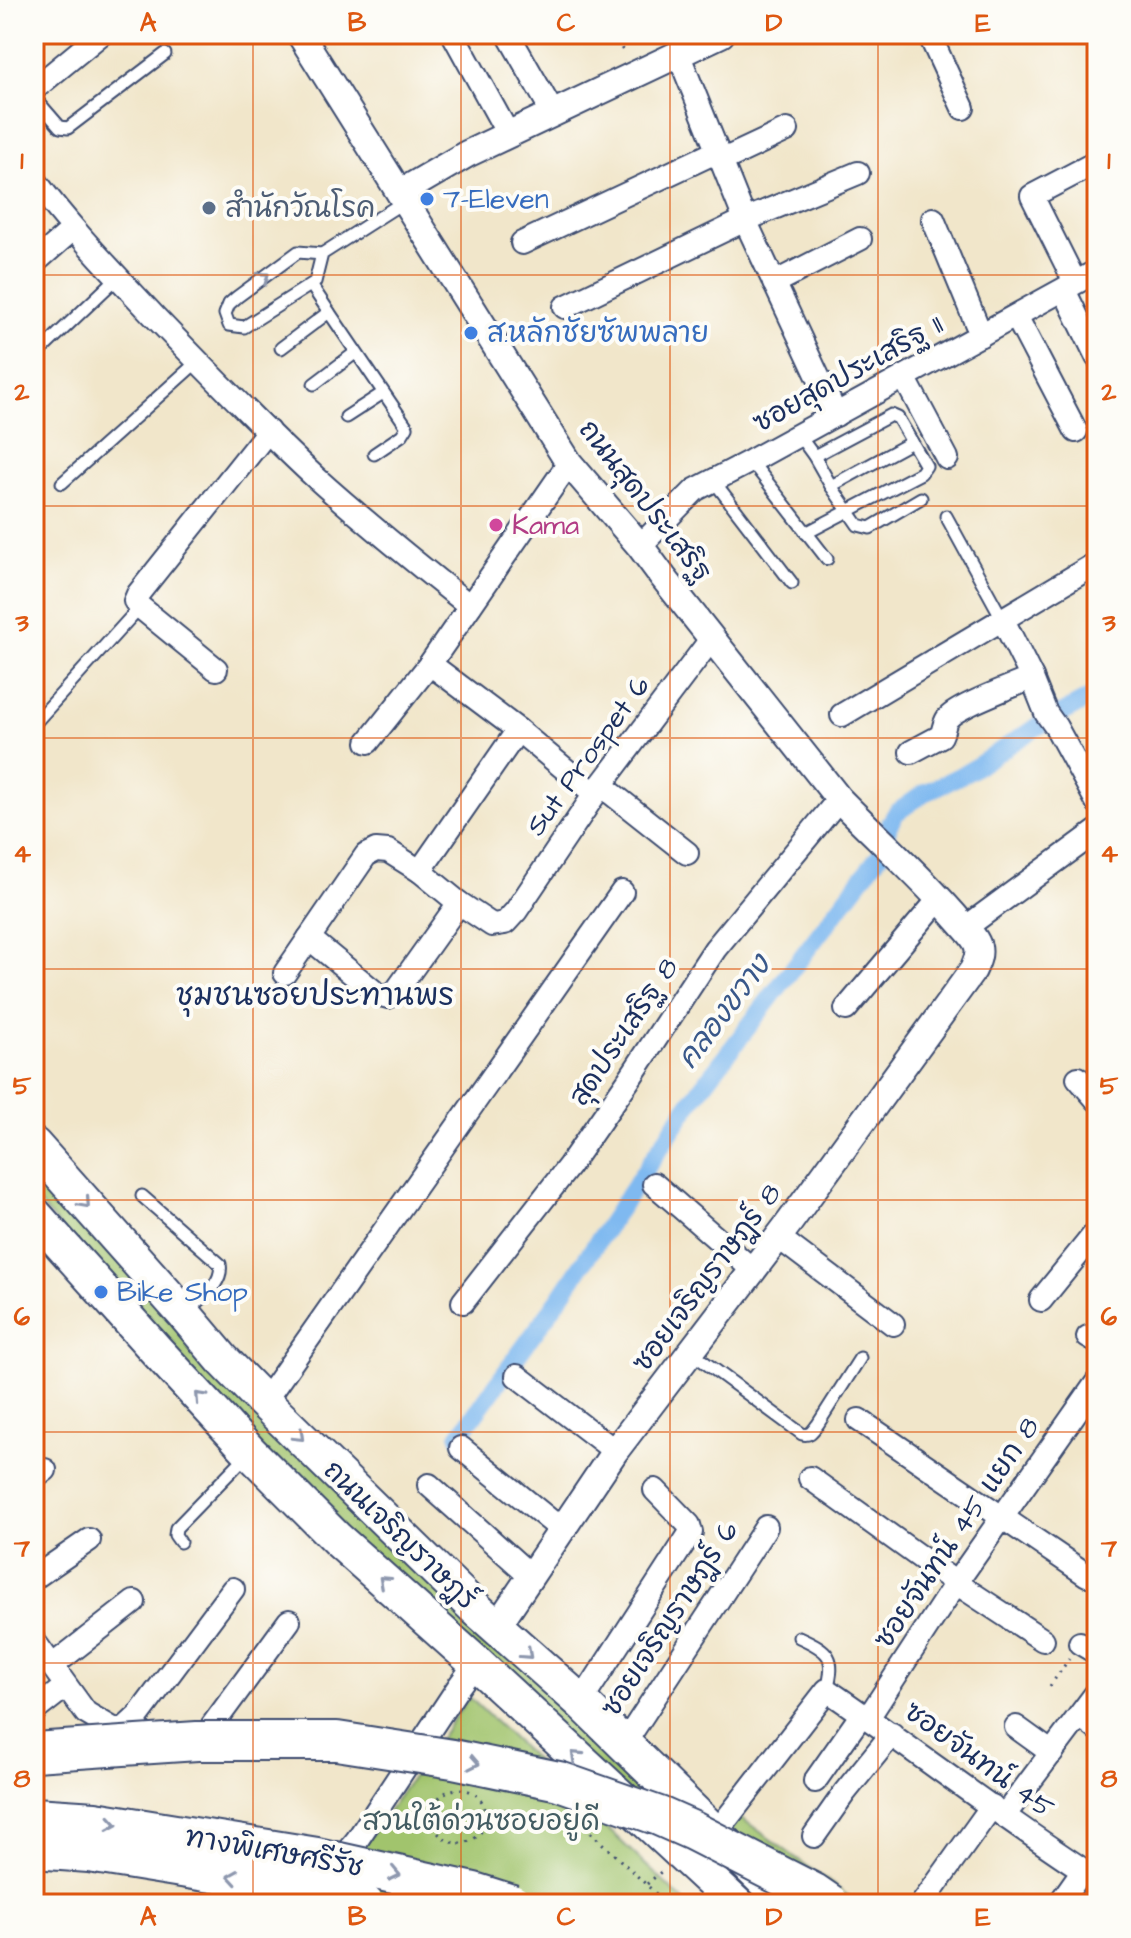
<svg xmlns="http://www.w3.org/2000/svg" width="1131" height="1938" font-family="'Architects Daughter','Playpen Sans Thai',sans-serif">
<rect width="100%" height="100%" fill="#fdfcf7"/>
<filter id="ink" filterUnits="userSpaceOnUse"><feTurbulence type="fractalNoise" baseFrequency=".0125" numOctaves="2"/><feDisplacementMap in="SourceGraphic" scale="16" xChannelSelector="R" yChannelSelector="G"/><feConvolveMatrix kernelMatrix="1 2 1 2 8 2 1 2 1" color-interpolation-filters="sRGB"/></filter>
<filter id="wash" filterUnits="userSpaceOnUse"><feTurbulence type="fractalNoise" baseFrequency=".006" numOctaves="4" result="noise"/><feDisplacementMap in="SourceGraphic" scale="32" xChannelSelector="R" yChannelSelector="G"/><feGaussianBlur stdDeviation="1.8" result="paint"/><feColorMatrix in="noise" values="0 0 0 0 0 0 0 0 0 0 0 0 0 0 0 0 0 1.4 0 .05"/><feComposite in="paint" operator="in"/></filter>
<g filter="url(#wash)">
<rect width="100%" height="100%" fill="#f1e6ca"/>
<g fill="#a1c46d" stroke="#5e7a66" stroke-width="2">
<polygon points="34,1163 774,1904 747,1904 302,1494 106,1281 34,1197"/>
<polygon points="469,1697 687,1904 322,1904"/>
<polygon points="740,1817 859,1904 798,1904 726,1831"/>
</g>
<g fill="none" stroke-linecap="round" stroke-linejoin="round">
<polyline stroke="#7fb9f0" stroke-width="18" points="459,1436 559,1299 690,1103 881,853 889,825 896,813 923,794 971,770 1035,728 1097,694"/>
</g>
</g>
<g filter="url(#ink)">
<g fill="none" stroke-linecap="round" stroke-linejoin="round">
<defs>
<g id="service">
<polyline points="34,97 60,127 68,128 165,54"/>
<polyline points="322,254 315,282 244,327 229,325 225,314 229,304 237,297 298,252 322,254 405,201"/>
<polyline points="329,312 407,427 402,435 374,454"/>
<polyline points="281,348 329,312 311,285"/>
<polyline points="34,357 118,277"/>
<polyline points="314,384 355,353"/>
<polyline points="346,417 383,393"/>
<polyline points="798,434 814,456 831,486 858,525 870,528 921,498"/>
<polyline points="751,461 827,559"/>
<polyline points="713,480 792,583"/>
<polyline points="62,483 197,362"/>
<polyline points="831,486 912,442"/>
<polyline points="946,516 1003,620"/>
<polyline points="806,533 921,473 926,466 898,418 891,415 814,456"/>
<polyline points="34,724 140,607"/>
<path d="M 142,1196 L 220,1264 C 224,1283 201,1298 189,1311"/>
<path d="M 692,1353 L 802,1434 C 811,1436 813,1430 818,1424 L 860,1358"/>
<polyline points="180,1542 175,1535 176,1528 248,1454"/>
<path d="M 799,1637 C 830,1651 836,1657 827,1690"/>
</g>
<g id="minor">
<polyline points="453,34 508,134"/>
<polyline points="508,34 553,113"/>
<polyline points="929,34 963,108"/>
<polyline points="678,53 745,220 836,415"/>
<polyline points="34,89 101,34"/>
<polyline points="721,161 787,130"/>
<path d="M 34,179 C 70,228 113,272 155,317 C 207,371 260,426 315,477 C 365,522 417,564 470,606"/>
<polyline points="933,219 981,335"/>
<polyline points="522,243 718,151"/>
<polyline points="34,263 73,229"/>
<polyline points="1075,282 1032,196 1097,162"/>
<polyline points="774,283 860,239"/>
<polyline points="1064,290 1097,357"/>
<polyline points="565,307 745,220 858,173"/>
<polyline points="1016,316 1076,431"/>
<polyline points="904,377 947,458"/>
<polyline points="640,546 695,490 751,461 1097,271"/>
<polyline points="1003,620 1032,678 1046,713 1056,727 1097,802"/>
<polyline points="430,664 518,730 595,794"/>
<polyline points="216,669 140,607 135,601 138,594 268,431"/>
<polyline points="842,715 1097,563"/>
<polyline points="368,742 430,664 569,463"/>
<path d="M 911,752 L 941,736 C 944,730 944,722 948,718 C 958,706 1015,685 1032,678"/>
<polyline points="601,785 687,853"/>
<polyline points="420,871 518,730"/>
<polyline points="965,928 1097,831"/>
<polyline points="309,938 377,994 388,997 397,990 459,903"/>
<polyline points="285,973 366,855 376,850 388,851 420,871 459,903 492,925 505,923 516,911 601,785 712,638"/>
<polyline points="846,1009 940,898"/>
<polyline points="1078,1078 1097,1100"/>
<polyline points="654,1184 754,1271"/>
<polyline points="778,1237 893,1324"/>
<polyline points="1041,1300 1097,1231"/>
<polyline points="463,1302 569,1166 628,1081 715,949 839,799"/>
<polyline points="1088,1337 1097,1342"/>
<polyline points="517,1376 615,1451"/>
<polyline points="264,1402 622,892"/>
<polyline points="859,1420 1087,1575"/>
<polyline points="461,1448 562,1530"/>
<polyline points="34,1478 45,1470"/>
<polyline points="810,1478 956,1583 1043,1640"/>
<polyline points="429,1485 532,1577"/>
<polyline points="34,1578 89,1540"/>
<polyline points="34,1641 86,1713 115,1730 139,1729"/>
<polyline points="1080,1643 1097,1653"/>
<polyline points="52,1666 134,1602"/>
<polyline points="581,1702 691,1532 689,1525 655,1490"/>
<polyline points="34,1711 66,1686"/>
<polyline points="1080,1716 1097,1729"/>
<polyline points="868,1718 956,1583 1097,1382"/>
<polyline points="212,1726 289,1621"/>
<polyline points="1016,1727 1052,1753"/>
<polyline points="123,1730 138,1716 233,1589"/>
<polyline points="624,1744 766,1527"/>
<polyline points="815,1781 862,1714"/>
<polyline points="1004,1816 1097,1692"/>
<path d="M 715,1834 L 827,1690 C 918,1752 1005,1820 1097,1879"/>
<polyline points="814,1836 845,1792 892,1734"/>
<polyline points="333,1869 357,1840 459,1686 476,1663"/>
<polyline points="922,1904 992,1806"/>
<polyline points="1059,1904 1083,1870"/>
</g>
<g id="tertiary">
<path d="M 300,34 L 569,463 L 640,546 L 663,577 L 839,799 C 879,840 923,878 960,922 C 966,929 976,938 978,947 C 980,955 976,963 973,970 L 789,1223 L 615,1451 L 497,1626"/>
<polyline points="400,193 467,154 721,34"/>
</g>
<g id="primary">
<polyline points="34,1145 185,1315 222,1359 264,1402 474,1607 581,1702 788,1904"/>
<polyline points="34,1214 155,1349 250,1452 337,1539 476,1663 736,1904"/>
</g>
</defs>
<use href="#service" stroke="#3b4a6e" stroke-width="15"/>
<use href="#minor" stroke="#3b4a6e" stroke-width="26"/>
<use href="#tertiary" stroke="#3b4a6e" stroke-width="30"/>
<use href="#primary" stroke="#3b4a6e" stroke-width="38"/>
<g stroke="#3b4a6e" stroke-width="3" stroke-dasharray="2 6" stroke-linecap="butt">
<polyline points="614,34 625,55"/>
<polyline points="1091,1627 1097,1619"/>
<polyline points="1050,1686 1069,1659"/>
<circle cx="459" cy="1816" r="27"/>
<polyline points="573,1816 667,1904"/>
<polyline points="647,1884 662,1871"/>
<polyline points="679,1904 688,1895"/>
</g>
<use href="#service" stroke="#fff" stroke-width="11"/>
<use href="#minor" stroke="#fff" stroke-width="22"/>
<use href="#tertiary" stroke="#fff" stroke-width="26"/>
<use href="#primary" stroke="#fff" stroke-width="34"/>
<defs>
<g id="motorway-bridge">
<polyline points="34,1752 197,1741 337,1741 453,1759 559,1781 659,1816 693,1831 814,1893 830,1904"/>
<polyline points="34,1817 95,1821 317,1857 474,1892 512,1904"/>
<polyline points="34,1849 89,1853 311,1889 364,1904"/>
</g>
</defs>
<use href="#motorway-bridge" stroke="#3b4a6e" stroke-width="42" stroke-linecap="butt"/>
<use href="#motorway-bridge" stroke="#fff" stroke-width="38"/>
</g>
<defs><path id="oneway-chevron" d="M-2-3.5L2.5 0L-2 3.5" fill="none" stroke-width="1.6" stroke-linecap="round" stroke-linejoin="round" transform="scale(2)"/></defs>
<g stroke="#8d97ae">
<use href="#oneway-chevron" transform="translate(264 277) rotate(-36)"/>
<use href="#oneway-chevron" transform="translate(85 1203) rotate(48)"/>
<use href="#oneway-chevron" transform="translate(200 1397) rotate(-133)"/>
<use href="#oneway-chevron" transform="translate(299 1436) rotate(44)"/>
<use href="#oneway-chevron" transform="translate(384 1581) rotate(-138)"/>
<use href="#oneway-chevron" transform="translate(527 1654) rotate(42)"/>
<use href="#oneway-chevron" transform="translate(576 1756) rotate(-137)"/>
<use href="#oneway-chevron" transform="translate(474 1763) rotate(11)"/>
<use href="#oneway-chevron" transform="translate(112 1824) rotate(9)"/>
<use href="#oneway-chevron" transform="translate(395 1874) rotate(12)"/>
<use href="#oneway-chevron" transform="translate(233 1877) rotate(-171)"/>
</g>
</g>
<path fill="none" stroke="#de5710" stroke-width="2" stroke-opacity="0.55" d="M 253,34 L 253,1904M 461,34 L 461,1904M 670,34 L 670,1904M 878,34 L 878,1904M 34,275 L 1097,275M 34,506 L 1097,506M 34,738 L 1097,738M 34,969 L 1097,969M 34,1200 L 1097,1200M 34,1432 L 1097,1432M 34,1663 L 1097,1663"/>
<g fill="#3f7fe0" stroke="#fdfcf7" stroke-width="3">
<circle cx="427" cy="199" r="8"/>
<circle cx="471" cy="333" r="8"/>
<circle cx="101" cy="1292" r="8"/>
</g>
<circle fill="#5c6f8a" stroke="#fdfcf7" stroke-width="3" cx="209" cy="208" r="8"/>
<circle fill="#d1479c" stroke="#fdfcf7" stroke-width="3" cx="496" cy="525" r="8"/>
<g text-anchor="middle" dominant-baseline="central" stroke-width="8" stroke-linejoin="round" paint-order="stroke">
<g font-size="28" fill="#366cbe" stroke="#fdfcf7" text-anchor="start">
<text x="443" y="199">7-Eleven</text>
<text x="487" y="333">ส.หลักชัยซัพพลาย</text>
<text x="117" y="1292">Bike Shop</text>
</g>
<g font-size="28" fill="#4e5e75" stroke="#fdfcf7" text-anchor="start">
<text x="225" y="208">สำนักวัณโรค</text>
</g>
<g font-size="28" fill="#1b2f5e" stroke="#fdfcf7">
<text transform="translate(848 374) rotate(-29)">ซอยสุดประเสริฐ 11</text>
<text transform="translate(645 501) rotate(52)">ถนนสุดประเสริฐ</text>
<text transform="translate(588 756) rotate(-54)">Sut Prospet 6</text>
<text transform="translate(624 1032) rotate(-56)">สุดประเสริฐ 8</text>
<text transform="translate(707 1278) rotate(-53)">ซอยเจริญราษฎร์ 8</text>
<text transform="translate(957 1533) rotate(-56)">ซอยจันทน์ 45 แยก 8</text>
<text transform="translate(400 1535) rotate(44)">ถนนเจริญราษฎร์</text>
<text transform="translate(670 1619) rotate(-57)">ซอยเจริญราษฎร์ 6</text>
<text transform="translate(979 1760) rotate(36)">ซอยจันทน์ 45</text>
<text transform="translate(274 1852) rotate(10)">ทางพิเศษศรีรัช</text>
</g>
<g font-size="28" fill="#b23c85" stroke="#fdfcf7" text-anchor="start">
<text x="512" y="525">Kama</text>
</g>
<g font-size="28" fill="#435c62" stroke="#fdfcf7">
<text x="481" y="1821">สวนใต้ด่วนซอยอยู่ดี</text>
</g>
<g font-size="30" fill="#1b2f5e" stroke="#fdfcf7">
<text x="315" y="996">ชุมชนซอยประทานพร</text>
</g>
<g font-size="30" font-style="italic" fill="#39588a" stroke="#fdfcf7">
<text transform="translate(724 1012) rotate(-53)">คลองขวาง</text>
</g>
</g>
<rect width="1131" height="1938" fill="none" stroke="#fdfcf7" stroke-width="88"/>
<rect x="44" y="44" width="1043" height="1850" fill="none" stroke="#de5710" stroke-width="3"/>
<g font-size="26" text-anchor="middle" font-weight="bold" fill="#de5710">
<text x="148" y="31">A</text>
<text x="357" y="31">B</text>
<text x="566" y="31">C</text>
<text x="774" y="31">D</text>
<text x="983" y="31">E</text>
<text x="22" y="169">1</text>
<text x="1109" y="169">1</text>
<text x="22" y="400">2</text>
<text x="1109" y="400">2</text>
<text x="22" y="631">3</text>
<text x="1109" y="631">3</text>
<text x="22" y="862">4</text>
<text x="1109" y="862">4</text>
<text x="22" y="1094">5</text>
<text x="1109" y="1094">5</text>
<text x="22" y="1325">6</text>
<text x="1109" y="1325">6</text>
<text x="22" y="1556">7</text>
<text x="1109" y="1556">7</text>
<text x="22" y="1787">8</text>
<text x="1109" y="1787">8</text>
<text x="148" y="1925">A</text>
<text x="357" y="1925">B</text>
<text x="566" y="1925">C</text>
<text x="774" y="1925">D</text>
<text x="983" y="1925">E</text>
</g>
</svg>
